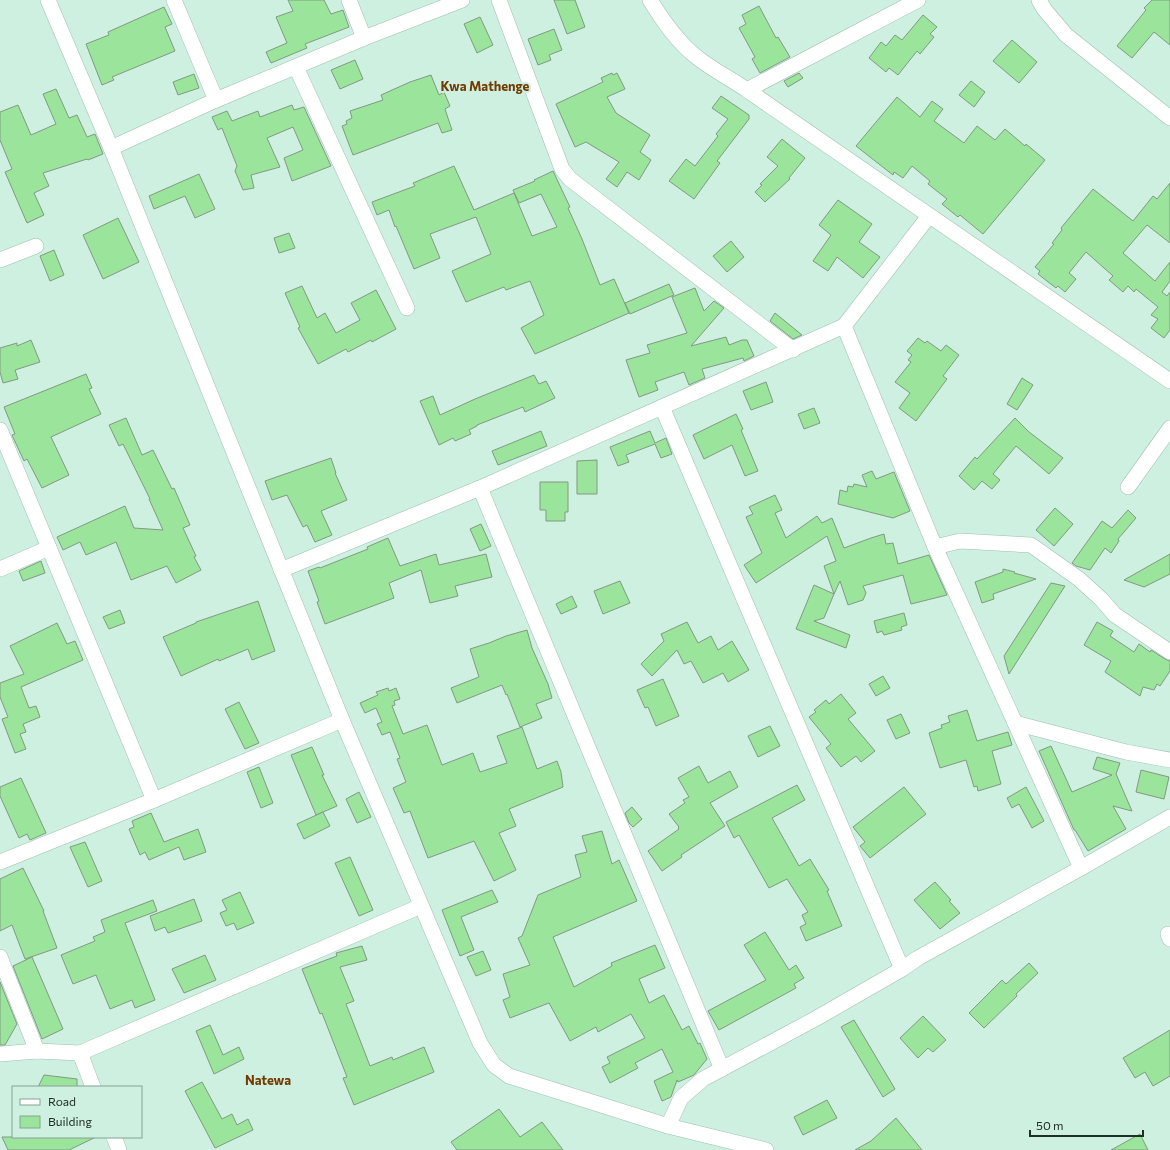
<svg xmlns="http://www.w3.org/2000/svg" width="1170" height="1150" font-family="Commissioner,sans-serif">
<rect width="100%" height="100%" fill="#cdf0e0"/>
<g fill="#9be49c" stroke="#829982">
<polygon points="288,0 324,0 331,14 343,10 349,27 305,44 307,48 271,63 266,52 287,43 276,17 293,11"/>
<polygon points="554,0 575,0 585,27 567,34"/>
<polygon points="1152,0 1170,0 1170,45 1154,32 1132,58 1117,46 1146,10 1144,8"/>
<polygon points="759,6 776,38 778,37 790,57 760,73 752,59 755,57 739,28 746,24 742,15"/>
<polygon points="164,7 172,24 165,27 175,51 112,77 114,80 102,85 86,44 109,35 108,32"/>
<polygon points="923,15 937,27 930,34 934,37 920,54 917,51 898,75 889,68 886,72 869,58 881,42 886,46 895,35 902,40"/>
<polygon points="480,17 493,45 477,53 464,24"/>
<polygon points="554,29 562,50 549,55 551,60 538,65 528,39"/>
<polygon points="1012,40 1037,62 1019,83 993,61"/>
<polygon points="355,60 363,79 340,89 331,70"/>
<polygon points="612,73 613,75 617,73 625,89 607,97 616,113 650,135 640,152 651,160 639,180 627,172 617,187 606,179 619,162 586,142 575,147 556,104 603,82 601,78"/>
<polygon points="799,73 803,78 788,87 784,81"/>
<polygon points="194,74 199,88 178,95 173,82"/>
<polygon points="431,75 439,95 444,92 450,106 445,109 452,130 442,133 438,123 353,155 342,126 347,124 346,121 352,118 350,111 383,100 381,95 410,82"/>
<polygon points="971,81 985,92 974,107 959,95"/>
<polygon points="56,89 69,118 77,115 87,137 95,134 103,154 88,160 87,159 43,173 49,186 34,193 44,215 27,223 5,172 12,169 0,140 0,112 18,105 31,135 56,124 43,94"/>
<polygon points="721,96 749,115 749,119 717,161 720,163 694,199 669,181 686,159 695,166 718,136 716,134 728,119 712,108"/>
<polygon points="897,97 920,117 932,101 943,109 934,121 964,143 977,126 995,140 1005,129 1025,146 1026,144 1045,160 983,234 960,215 958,217 942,204 947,199 928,184 930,181 912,166 903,178 894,172 893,175 856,146"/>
<polygon points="292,105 294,110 304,107 331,166 292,181 284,158 303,150 293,127 267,138 280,167 251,175 254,188 243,190 235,171 237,166 222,128 218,130 212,117 227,111 232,121 258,111 260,117"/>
<polygon points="782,139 805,158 789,178 790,179 765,202 755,192 762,185 760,184 778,166 767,157"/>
<polygon points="454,166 474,210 514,193 532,236 557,227 541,194 519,203 513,190 535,181 534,180 553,171 570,207 568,208 582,239 600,285 614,279 629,313 535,354 521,328 544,315 530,281 506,290 504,287 466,302 452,271 491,254 476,217 430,234 440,258 414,269 396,226 395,227 389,210 377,215 372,202 415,186 413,183"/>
<polygon points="199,174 215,209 195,218 185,196 154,209 149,196"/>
<polygon points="1170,183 1170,243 1147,225 1123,253 1155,281 1170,262 1170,281 1162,292 1167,296 1170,292 1170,330 1164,338 1151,328 1158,319 1151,315 1158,307 1136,289 1134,292 1128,286 1123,292 1109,280 1113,276 1086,252 1069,273 1076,279 1065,292 1058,286 1056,288 1038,274 1040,271 1035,267 1054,244 1052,243 1062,230 1061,228 1093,189 1133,221 1153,196 1157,199"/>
<polygon points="838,200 872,224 859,242 880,257 863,278 837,257 828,271 813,261 831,235 819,225"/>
<polygon points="118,218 139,262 103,279 83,235"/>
<polygon points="289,233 295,248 279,253 274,238"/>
<polygon points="731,241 744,257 727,272 713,256"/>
<polygon points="54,250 64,275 50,281 40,256"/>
<polygon points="669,284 674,295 630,314 625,303"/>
<polygon points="302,286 317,318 325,313 336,333 360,320 351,303 376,290 396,329 372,342 371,340 348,352 346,349 318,364 298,328 300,327 285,293"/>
<polygon points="695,288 704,311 714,301 724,308 691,346 726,337 729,345 742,340 747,340 754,356 744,361 743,358 702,369 705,378 689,385 684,372 655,382 658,390 639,397 626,360 650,353 647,345 687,333 672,297"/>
<polygon points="775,313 802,335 793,339 770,321"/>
<polygon points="918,338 925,343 927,341 941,351 946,345 959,355 943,376 947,379 916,421 899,408 910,393 895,382 911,362 908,360 912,355 907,351"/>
<polygon points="31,340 40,362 15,370 18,379 3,383 0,372 0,348 17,343 17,346"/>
<polygon points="86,374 92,388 89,389 101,414 51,437 69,475 42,488 27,459 24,461 12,435 15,434 4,407"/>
<polygon points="534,375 539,384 546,381 555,398 525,412 523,407 477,425 477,426 469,430 471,434 455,441 453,438 439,445 420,401 433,396 440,415 475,399"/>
<polygon points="1022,378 1033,385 1017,410 1007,404"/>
<polygon points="766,382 773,402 751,410 743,391"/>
<polygon points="814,408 820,423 804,429 798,414"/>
<polygon points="736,414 743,429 741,430 758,471 745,476 732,445 704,459 693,435"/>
<polygon points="126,418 142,455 153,450 172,489 174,488 190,525 183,528 196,556 194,557 201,570 176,583 167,566 131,580 116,542 86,555 80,542 63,550 57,537 125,506 134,528 163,530 149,499 150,499 123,444 119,446 109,425"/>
<polygon points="1015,418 1029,432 1063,458 1049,474 1016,446 993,474 1000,480 992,489 982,481 974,490 959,476 975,457 977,459"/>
<polygon points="541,431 547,446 498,465 492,451"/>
<polygon points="650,431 655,443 666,438 672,454 661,458 655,444 626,455 629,462 618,466 610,447"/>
<polygon points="331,458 336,473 335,473 347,500 321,511 332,535 315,542 307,525 303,527 287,495 272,500 265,481"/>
<polygon points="597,460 597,494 577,494 577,461"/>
<polygon points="872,471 876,479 894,472 910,511 893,518 838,504 840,490 847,492 848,486 853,487 854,484 867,487 862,475"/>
<polygon points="540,482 568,482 568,512 565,512 565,521 546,521 546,510 540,510"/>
<polygon points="775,495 782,510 775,513 786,538 817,516 822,523 832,518 844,548 871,538 884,534 886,544 893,543 898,564 929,555 947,595 911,604 903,575 863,586 866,593 863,600 848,605 840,581 834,594 824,566 836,561 827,536 756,583 744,565 762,553 746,517 753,514 749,507"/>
<polygon points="1055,508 1073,524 1054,546 1036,530"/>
<polygon points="1128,510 1136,518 1118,539 1119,541 1111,553 1105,548 1090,570 1076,566 1072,563 1102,521 1112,528"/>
<polygon points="481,524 491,546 480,551 470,529"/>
<polygon points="388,538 400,566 436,554 439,565 486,554 492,577 455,586 458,596 430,603 421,570 389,583 394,598 325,624 317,602 319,601 308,571 319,567 320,568 368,549 367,547"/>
<polygon points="1170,554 1170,574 1144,587 1124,580"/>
<polygon points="41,561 45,573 23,581 19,571"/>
<polygon points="1003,569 1015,572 1014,573 1036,579 993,594 994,599 982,603 975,582 1003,572"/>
<polygon points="620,581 630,603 603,614 594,591"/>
<polygon points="1051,583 1065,586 1009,674 1004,656"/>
<polygon points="814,585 834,594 824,618 814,621 850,635 846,648 796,629"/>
<polygon points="572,596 577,607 561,614 556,604"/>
<polygon points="258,601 275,651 252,660 248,649 219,661 218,659 181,676 163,637 196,623 196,622"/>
<polygon points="120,610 125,623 109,629 103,617"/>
<polygon points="904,613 907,625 901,627 902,630 884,635 882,631 877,633 874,621"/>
<polygon points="687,622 698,643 711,636 718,650 732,641 749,670 728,682 723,673 703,683 691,661 684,664 677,650 652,676 641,664 664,641 661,634"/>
<polygon points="1097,622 1113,631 1110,636 1134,652 1139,644 1150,652 1151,650 1165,659 1170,661 1170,671 1160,686 1157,684 1154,690 1143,687 1140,696 1105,672 1111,661 1084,645"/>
<polygon points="57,623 67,644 75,641 83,660 21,687 29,708 36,706 40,717 23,724 26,732 20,734 26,749 15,753 2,719 8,717 0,697 0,683 24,674 10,646"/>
<polygon points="527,630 532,648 548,684 552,698 536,704 542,718 520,727 507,694 506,695 502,685 457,703 451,688 479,677 470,649 489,643 506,636"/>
<polygon points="883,676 890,688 876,696 869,684"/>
<polygon points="663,679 679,716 656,726 648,707 645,708 637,690"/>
<polygon points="388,688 389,691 396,688 400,699 394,701 395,705 392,706 403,734 427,725 442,765 473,753 480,772 507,763 497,736 522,727 537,769 557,761 561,772 563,787 509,809 516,826 499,833 516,870 494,881 474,841 428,858 410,811 404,813 393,788 406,782 397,759 400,758 390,732 382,735 377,724 382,722 376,708 365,713 360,703 378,695 376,692"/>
<polygon points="841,694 856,713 848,719 875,751 861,762 856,756 841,767 826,748 831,744 809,717 816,712 814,710 826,700 829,704"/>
<polygon points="239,702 259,743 245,749 225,709"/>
<polygon points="967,710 977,741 1008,732 1012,745 992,751 1001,784 978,791 977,786 974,787 966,760 940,768 929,733 942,728 941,725 950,722 948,716"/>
<polygon points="901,714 910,733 896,739 887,720"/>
<polygon points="770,726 780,746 758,757 748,736"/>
<polygon points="1051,746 1072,792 1112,775 1093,769 1097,757 1120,763 1116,774 1132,811 1113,806 1126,829 1088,851 1075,830 1074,830 1039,751"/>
<polygon points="312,747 324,775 322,775 337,806 316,815 291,755"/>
<polygon points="699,766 708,783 730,771 738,787 710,803 725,826 681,855 682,857 662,871 648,851 679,829 678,828 679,827 669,814 685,803 683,800 689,797 678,778"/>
<polygon points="259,767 273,803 261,808 247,772"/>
<polygon points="1141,770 1169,777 1164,799 1136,792"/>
<polygon points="21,778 46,833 30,840 27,834 19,838 0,796 0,787"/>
<polygon points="797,785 805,800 772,818 799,866 810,859 829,890 827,891 842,926 806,941 800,927 806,924 802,915 808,912 787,879 769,888 739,835 734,838 726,822"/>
<polygon points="904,787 926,814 870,858 860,846 865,842 853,827"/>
<polygon points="1026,787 1044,821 1032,828 1019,804 1012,808 1007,798"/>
<polygon points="359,792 371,817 357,823 346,799"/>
<polygon points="632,807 642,819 633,827 629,823 625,813"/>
<polygon points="323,812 330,826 304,839 297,824"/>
<polygon points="151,813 164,842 198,829 206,852 184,860 179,847 149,860 145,852 140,855 129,829 134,827 132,821"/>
<polygon points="602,831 612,864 619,860 637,901 553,937 574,987 612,966 611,963 655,945 665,968 639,979 649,1003 664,995 682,1030 689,1026 698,1044 700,1043 707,1059 694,1075 678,1082 677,1080 671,1097 662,1101 654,1081 673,1072 662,1049 635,1063 638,1068 610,1083 602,1067 610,1063 607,1057 645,1038 631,1014 598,1032 596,1027 570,1041 549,1003 510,1018 503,1000 510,997 503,974 530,965 518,938 522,936 538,895 581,877 575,855 587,852 582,836"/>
<polygon points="85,842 102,881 88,887 70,847"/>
<polygon points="350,857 373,910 359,916 335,863"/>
<polygon points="23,868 44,911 43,911 57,948 25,959 12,925 0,931 0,879"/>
<polygon points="935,882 951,900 949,901 960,913 940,929 914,900"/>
<polygon points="492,890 498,902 461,917 474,950 460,956 442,910"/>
<polygon points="240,892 254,923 237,930 234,923 226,926 220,913 227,910 222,900"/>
<polygon points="194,899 202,921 168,933 165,927 155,931 150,916"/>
<polygon points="153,900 157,911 125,923 155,1000 135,1008 132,1000 110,1009 96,975 73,984 61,955 95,941 93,937 105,932 101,920"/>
<polygon points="765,932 789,970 796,965 804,978 794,984 796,988 719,1030 708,1011 766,980 744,945"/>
<polygon points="362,946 367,960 340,967 354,1001 346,1004 370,1066 392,1057 393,1060 424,1047 434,1072 354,1105 343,1078 347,1077 322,1013 320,1014 302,969 337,956 336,953"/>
<polygon points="483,951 491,970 476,976 467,957"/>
<polygon points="205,955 216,980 184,993 172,969"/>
<polygon points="32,957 63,1029 42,1039 13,966"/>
<polygon points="1029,963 1038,973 1016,994 1017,996 984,1028 969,1013 1002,980 1006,984"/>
<polygon points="0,982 17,1024 5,1045 0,1045"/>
<polygon points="923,1016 946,1040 933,1052 928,1048 918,1058 900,1038"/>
<polygon points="854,1020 895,1089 883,1097 841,1027"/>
<polygon points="210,1025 223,1055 239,1047 244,1059 214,1074 196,1031"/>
<polygon points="1170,1030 1170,1076 1153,1086 1145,1072 1135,1078 1123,1058"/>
<polygon points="44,1075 77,1079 77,1087 38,1087"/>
<polygon points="202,1082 222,1119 232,1114 237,1125 248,1119 253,1130 215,1148 185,1091"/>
<polygon points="827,1100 837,1118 803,1135 794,1117"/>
<polygon points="499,1109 520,1137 542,1122 563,1150 457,1150 451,1142"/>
<polygon points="896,1118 922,1150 855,1150 871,1141"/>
<polygon points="1140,1134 1148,1150 1111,1150"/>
<polygon points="2,1137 96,1137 69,1150 8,1150"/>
</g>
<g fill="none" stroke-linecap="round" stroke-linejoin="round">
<defs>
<g id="minor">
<polyline points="48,0 111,148 342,720 480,1043 494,1065 509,1076 668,1126 766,1150"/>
<polyline points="174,0 216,100"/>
<polyline points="349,0 364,38"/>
<polyline points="499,0 562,169 570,179 793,350"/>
<path d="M 650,0 C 663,21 678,43 698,58 C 713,70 731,79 747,90 L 1170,381"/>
<polyline points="1039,0 1044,9 1066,35 1170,118"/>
<polyline points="296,67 407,308"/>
<polyline points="747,90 918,0"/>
<polyline points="111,148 216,100 364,38 462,0"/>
<polyline points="0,260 36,246"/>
<polyline points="844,326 935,547 1081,868"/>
<polyline points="662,407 902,969"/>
<polyline points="0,430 154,800"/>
<polyline points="1128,487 1170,428"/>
<polyline points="480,488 722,1069"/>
<polyline points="935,547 960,541 1031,545 1079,579 1101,599 1115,615 1170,652"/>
<polyline points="0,569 49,548"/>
<polyline points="281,570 480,488 844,326 929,216"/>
<polyline points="1015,723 1126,752 1170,760"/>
<polyline points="0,862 154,800 342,720"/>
<polyline points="1168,934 1170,939"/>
<polyline points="0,957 37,1051"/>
<polyline points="80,1053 93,1087"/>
<polyline points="0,1054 37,1051 80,1053 421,906"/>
<polyline points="668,1126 681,1098 703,1079 815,1019 902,969 918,958 1081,868 1170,817"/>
<polyline points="114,1137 119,1150"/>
</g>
</defs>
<use href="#minor" stroke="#9fc0b1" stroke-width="16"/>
<use href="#minor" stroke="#fff" stroke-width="15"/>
</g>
<g text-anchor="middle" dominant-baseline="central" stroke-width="4" stroke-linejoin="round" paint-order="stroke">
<g font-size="13" font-weight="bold" fill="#733a01" stroke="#cdf0e0">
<text x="485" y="86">Kwa Mathenge</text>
<text x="268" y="1080">Natewa</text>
</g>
</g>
<rect x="12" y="1086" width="130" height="52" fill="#cdf0e0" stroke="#88a296"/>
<rect x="20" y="1099" width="20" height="6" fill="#ffffff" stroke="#88a296"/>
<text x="48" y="1106" font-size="12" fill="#212e28">Road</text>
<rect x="20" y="1116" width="20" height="12" fill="#9be49c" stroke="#88a296"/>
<text x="48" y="1126" font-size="12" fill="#212e28">Building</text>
<path d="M1030 1130v6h113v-6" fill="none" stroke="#212e28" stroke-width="2"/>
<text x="1036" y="1130" font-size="12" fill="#212e28" stroke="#cdf0e0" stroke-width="3" paint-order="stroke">50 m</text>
</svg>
